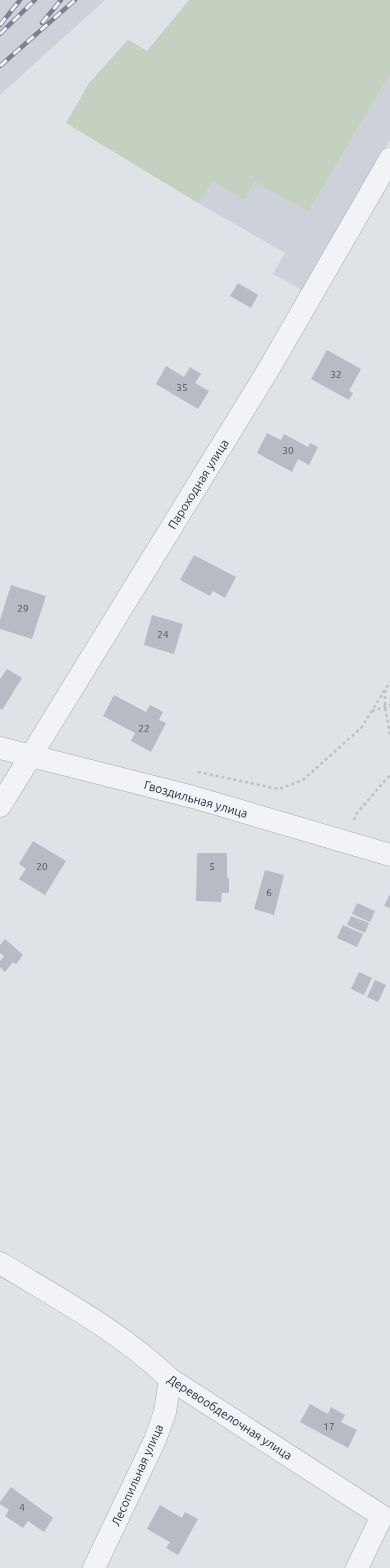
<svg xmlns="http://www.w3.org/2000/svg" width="390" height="1568" font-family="Ubuntu,sans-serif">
<rect width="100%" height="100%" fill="#dfe2e7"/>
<g fill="#cdd1d9">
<polygon points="0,0 105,0 0,95"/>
<polygon points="390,74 390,140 302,290 273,274 285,253 198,203 213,180 244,200 255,182 308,212"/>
</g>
<polygon fill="#c4d1c1" points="189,0 390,0 390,74 308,212 255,182 244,200 213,181 198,203 66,123 89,83 128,40 147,51"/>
<g fill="#b7bbc4">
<polygon points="238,283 258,295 251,308 230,296"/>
<polygon points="327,350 361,369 349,391 353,393 349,400 311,379"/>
<polygon points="166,366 184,377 190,367 201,374 195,383 209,391 198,409 156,384"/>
<polygon points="267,433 281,440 284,434 308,447 310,443 318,447 309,465 298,459 292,472 257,453"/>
<polygon points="194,555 236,577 225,598 213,591 210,596 180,580"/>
<polygon points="11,585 46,596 32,639 0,629 0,620"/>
<polygon points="152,615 183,624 174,654 144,645"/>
<polygon points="7,669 22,678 2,710 0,708 0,679"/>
<polygon points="114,695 146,712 150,705 163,712 159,720 166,723 151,752 131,741 135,733 103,716"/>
<polygon points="33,841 66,861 45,895 19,879 26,869 19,864"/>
<polygon points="197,853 227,853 227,878 229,878 229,893 222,893 221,902 196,901"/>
<polygon points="265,870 284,875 274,915 254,909"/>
<polygon points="390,894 390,908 384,906"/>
<polygon points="357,903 375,911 370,922 352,914"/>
<polygon points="351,916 369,923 365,933 347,925"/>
<polygon points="343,925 363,934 357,947 337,938"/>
<polygon points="5,939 23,955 16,964 13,962 5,972 0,967 0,961 4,956 0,953 0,945"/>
<polygon points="359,972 372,978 364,995 351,989"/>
<polygon points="375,980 386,985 378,1002 367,997"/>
<polygon points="310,1404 328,1414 331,1407 345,1415 341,1422 357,1430 348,1448 300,1422"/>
<polygon points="11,1487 53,1518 44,1532 28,1521 23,1528 5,1516 9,1510 0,1504 0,1502"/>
<polygon points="160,1505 182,1518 185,1512 198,1519 178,1555 166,1548 170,1542 147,1529"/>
</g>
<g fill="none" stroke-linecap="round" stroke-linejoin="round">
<defs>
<g id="minor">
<polyline points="0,748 193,797 390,855"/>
<polyline points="0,806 267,372 390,159"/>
<path d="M 0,1263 C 59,1299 120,1331 170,1379 L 382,1516 L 357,1568"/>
<polyline points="94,1568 155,1440 165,1412 170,1379"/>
</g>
</defs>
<use href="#minor" stroke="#a5a9b1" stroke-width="23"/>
<g stroke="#bec0c6" stroke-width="2.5" stroke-dasharray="3 3" stroke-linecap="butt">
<polyline points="385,690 385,707 390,735"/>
<polyline points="372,711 390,705"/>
<polyline points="198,772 279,789 303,780 361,728 390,682"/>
<polyline points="354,820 357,813 390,775"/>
</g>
<use href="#minor" stroke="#f2f3f6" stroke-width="22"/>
<defs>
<g id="rail">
<polyline points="42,23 61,0"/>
<polyline points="0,25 20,0"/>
<polyline points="0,34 35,0"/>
<polyline points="0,66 75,0"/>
</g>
</defs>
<use href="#rail" stroke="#7a8190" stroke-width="4.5"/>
<use href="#rail" stroke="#eef1f5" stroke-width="3" stroke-dasharray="9" stroke-linecap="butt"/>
</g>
<g text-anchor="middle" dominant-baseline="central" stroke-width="3" stroke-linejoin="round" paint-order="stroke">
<g font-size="10" fill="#4c525f">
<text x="336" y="374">32</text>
<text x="182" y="387">35</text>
<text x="288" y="450">30</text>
<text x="23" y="608">29</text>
<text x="163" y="634">24</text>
<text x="144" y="728">22</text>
<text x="42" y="866">20</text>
<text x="212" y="866">5</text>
<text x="269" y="892">6</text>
<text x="329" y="1426">17</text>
<text x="22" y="1507">4</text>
</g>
<g font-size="12" fill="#292f3d" stroke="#eef1f5">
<text transform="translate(198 484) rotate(-58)">Пароходная улица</text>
<text transform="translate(196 799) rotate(16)">Гвоздильная улица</text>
<text transform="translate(230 1417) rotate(33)">Деревообделочная улица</text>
<text transform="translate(137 1475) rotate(-66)">Лесопильная улица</text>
</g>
</g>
</svg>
